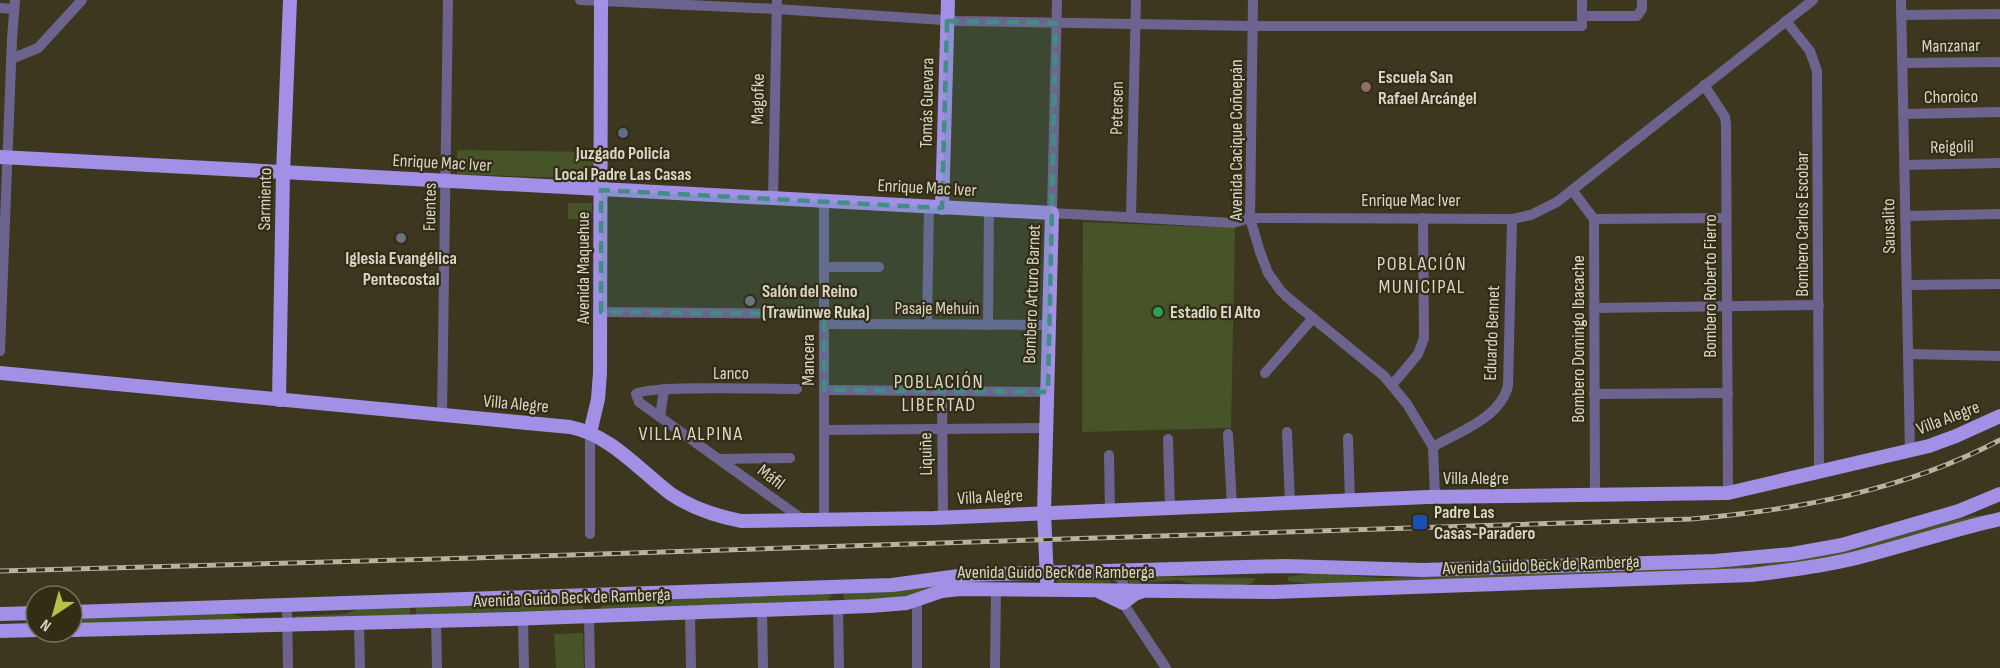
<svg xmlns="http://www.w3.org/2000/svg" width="2000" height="668" font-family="'Sofia Sans Condensed',sans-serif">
<rect width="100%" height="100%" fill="#3c371e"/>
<g fill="#475427">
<polygon points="457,150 596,152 593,179 457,174"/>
<polygon points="568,203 592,203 591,220 568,219"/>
<polygon points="1083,222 1235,228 1231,428 1082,432"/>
<path d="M 1994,515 L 1839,557 L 1758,569 L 1345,584 L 1309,584 L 1288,581 L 1288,577 C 1317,571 1338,574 1367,577 C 1386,579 1406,577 1424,577 L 1759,565 L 1842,551 L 1947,522 L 1973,516 Z"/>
<polygon points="1054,577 1105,577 1109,578 1112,585 1060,585"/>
<polygon points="1168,577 1256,578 1253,583 1238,586 1197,585 1179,580 1129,584 1129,578"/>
<polygon points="957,583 901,599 846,601 843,598 844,593"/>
<polygon points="830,593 832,596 827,601 601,609 601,606 650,603 668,599"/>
<polygon points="532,603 548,607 583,606 583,609 416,615 416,607"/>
<polygon points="410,607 410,616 296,619 295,616 344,614 358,609"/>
<polygon points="230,614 247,618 277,617 277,619 75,624 75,618"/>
<polygon points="583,633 584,668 556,668 554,634"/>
</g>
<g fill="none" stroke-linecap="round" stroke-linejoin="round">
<g stroke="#6c648f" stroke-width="10">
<polyline points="580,0 776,9 958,21 1253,26 1582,26 1582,0"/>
<polyline points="1057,0 1052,213 1233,223 1250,218 1512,219 1531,215 1557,202 1813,0"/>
<polyline points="1253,0 1250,218 1260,252 1268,273 1280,290 1287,297 1384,376 1407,404 1433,447 1435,497"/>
<polyline points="1901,0 1910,451"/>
<polyline points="0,8 14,9"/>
<polyline points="1901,15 2000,14"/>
<polyline points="1582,16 1637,16 1642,9 1642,0"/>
<polyline points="1786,21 1810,51 1817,71 1819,470"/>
<polyline points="11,59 38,48 82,0"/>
<polyline points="1902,63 2000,62"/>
<polyline points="1704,85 1725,117 1726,124 1728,493"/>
<polyline points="1903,114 2000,112"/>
<polyline points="1904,165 2000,163"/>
<polyline points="1572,190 1594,219 1595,496"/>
<polyline points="773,199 777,0"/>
<polyline points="824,201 824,519"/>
<polyline points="1905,216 2000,214"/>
<polyline points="1131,217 1136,0"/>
<polyline points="1594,219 1726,218"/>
<polyline points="824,267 879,267"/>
<polyline points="1907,285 2000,284"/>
<polyline points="1594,308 1819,305"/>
<polyline points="601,312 824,314"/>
<polyline points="824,324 1049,325"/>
<polyline points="927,324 929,207"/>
<polyline points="988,325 989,209"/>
<polyline points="0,351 12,39 15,0"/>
<polyline points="1908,354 2000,356"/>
<polyline points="1265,373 1313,318"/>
<polyline points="1393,384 1418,354 1424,338 1423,218"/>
<path d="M 797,389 C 774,389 646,385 636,394 L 639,402 L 802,519"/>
<polyline points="824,390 1048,392"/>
<polyline points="942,391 943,517"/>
<polyline points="1594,394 1728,393"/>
<polyline points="442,415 448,0"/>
<polyline points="660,417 664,389"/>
<polyline points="824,430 1047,428"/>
<polyline points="1287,432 1290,503"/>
<polyline points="590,433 590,534"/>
<polyline points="1228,434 1232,505"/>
<polyline points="1348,438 1350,500"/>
<polyline points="1168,439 1170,508"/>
<path d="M 1433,447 C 1460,431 1500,418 1508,386 L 1512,219"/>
<polyline points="1109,455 1110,510"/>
<polyline points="719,459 790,458"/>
<polyline points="1110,572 1122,579 1124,589 1123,603 1166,668"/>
<polyline points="917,600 917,668"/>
<polyline points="287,605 288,668"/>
<polyline points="838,607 839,668"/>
<polyline points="762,609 763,668"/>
<polyline points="690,612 691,668"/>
<polyline points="589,616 590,668"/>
<polyline points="523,618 524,668"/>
<polyline points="436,620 437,668"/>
<polyline points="359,623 360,668"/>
<polyline points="995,668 996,588"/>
</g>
<g stroke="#a28fe6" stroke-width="14">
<polyline points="0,157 1052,213 1044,512 1047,581"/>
<polyline points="942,208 948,0"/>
<path d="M 0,373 L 570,427 C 611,435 639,470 671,494 C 692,508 716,516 741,521 L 934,518 L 1428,497 L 1728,493 L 1929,446 L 1956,436 L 2000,416"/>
<polyline points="279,400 283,173 290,0"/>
<polyline points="590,433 598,399 600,373 601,0"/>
<polyline points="1100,592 1123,603 1135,594 1143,591"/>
<polyline points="72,612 892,585 966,575 1285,566 1423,570 1714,561 1792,554 1842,545 1959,511 2000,494"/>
<polyline points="0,614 36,613"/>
<path d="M 72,630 L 511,619 L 870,606 L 907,603 L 942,591 L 960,589 L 1273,592 L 1751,575 C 1785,571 1819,567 1852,559 C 1902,547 1950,530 2000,519"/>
<polyline points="0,631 36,630"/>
</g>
<defs>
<path id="rail" d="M 0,571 L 473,558 L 1691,519 C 1797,510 1906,490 2000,440"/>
</defs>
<use href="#rail" stroke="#b6b3a2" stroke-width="5"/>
<use href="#rail" stroke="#322d14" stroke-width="3" stroke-dasharray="9" stroke-linecap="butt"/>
</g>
<path fill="#418e84" fill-opacity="0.2" stroke="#418e84" stroke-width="4.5" stroke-dasharray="12 8" stroke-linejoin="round" d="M 947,21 L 1056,23 L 1048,392 L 824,390 L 824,314 L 601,312 L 601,190 L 942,208 Z"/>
<circle fill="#8d6e63" stroke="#322d14" stroke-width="2" cx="1366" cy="87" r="6"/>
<circle fill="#5c6f8a" stroke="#322d14" stroke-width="2" cx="623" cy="133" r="6"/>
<g fill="#6b7280" stroke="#322d14" stroke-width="2">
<circle cx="401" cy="238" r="6"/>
<circle cx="750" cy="301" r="6"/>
</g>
<circle fill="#2e9e5b" stroke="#322d14" stroke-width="2" cx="1158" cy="312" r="6"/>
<rect fill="#1a4fb4" stroke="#322d14" stroke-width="2" x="1412" y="514" width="16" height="16" rx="3"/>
<g text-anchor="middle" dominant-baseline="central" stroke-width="4.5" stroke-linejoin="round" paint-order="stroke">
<g font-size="18" fill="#d8d6c7" stroke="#322d14">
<text transform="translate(1951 46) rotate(-1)">Manzanar</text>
<text transform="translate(1951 97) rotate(-1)">Choroico</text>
<text transform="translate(758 99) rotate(-89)">Magofke</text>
<text transform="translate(927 103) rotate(-89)">Tomás Guevara</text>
<text transform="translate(1117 108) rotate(-89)">Petersen</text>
<text transform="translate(1236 140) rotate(-90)">Avenida Cacique Coñoepán</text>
<text transform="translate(1952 147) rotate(-1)">Reigolil</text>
<text transform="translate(442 163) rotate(3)">Enrique Mac Iver</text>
<text transform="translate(927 188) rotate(3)">Enrique Mac Iver</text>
<text transform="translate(265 199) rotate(-89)">Sarmiento</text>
<text x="1411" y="200">Enrique Mac Iver</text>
<text transform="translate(430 207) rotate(-89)">Fuentes</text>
<text transform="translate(1802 224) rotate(-90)">Bombero Carlos Escobar</text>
<text transform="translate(1889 226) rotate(-91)">Sausalito</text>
<text transform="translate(583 268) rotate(-90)">Avenida Maquehue</text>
<text transform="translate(1710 286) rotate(-90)">Bombero Roberto Fierro</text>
<text transform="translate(1032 294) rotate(-88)">Bombero Arturo Barnet</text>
<text x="937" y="308">Pasaje Mehuín</text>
<text transform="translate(1492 333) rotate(-88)">Eduardo Bennet</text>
<text transform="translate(1578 339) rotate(-90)">Bombero Domingo Ibacache</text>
<text transform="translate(808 360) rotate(-90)">Mancera</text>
<text x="731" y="373">Lanco</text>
<text transform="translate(516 404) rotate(5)">Villa Alegre</text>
<text transform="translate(1948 418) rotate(-21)">Villa Alegre</text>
<text transform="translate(926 454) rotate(-91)">Liquiñe</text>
<text transform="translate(771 477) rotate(37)">Máfil</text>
<text x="1476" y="478">Villa Alegre</text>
<text transform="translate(990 497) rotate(-3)">Villa Alegre</text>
<text transform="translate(1541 565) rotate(-2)">Avenida Guido Beck de Ramberga</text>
<text x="1056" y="572">Avenida Guido Beck de Ramberga</text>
<text transform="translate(572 598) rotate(-2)">Avenida Guido Beck de Ramberga</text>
</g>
<g font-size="18" font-weight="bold" fill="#d8d6c7" stroke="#322d14" text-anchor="start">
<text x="1378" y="77">Escuela San<tspan x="1378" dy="21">Rafael Arcángel</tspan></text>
<text x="623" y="153" text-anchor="middle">Juzgado Policía<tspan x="623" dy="21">Local Padre Las Casas</tspan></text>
<text x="401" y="258" text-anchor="middle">Iglesia Evangélica<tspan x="401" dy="21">Pentecostal</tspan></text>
<text x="762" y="291">Salón del Reino<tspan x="762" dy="21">(Trawünwe Ruka)</tspan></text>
<text x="1170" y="312">Estadio El Alto</text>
<text x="1434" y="512">Padre Las<tspan x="1434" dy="21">Casas-Paradero</tspan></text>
</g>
<g font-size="20" letter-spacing="1.5" fill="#d8d6c7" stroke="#322d14">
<text x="1422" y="264">POBLACIÓN<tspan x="1422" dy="23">MUNICIPAL</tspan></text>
<text x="939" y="382">POBLACIÓN<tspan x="939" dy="23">LIBERTAD</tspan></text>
<text x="691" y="434">VILLA ALPINA</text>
</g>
</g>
<g transform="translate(54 614) rotate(216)"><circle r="28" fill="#322d14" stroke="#74715c" stroke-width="1.5"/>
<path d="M0-4.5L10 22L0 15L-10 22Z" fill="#b7c148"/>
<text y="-9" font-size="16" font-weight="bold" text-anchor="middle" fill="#d8d6c7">N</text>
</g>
</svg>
